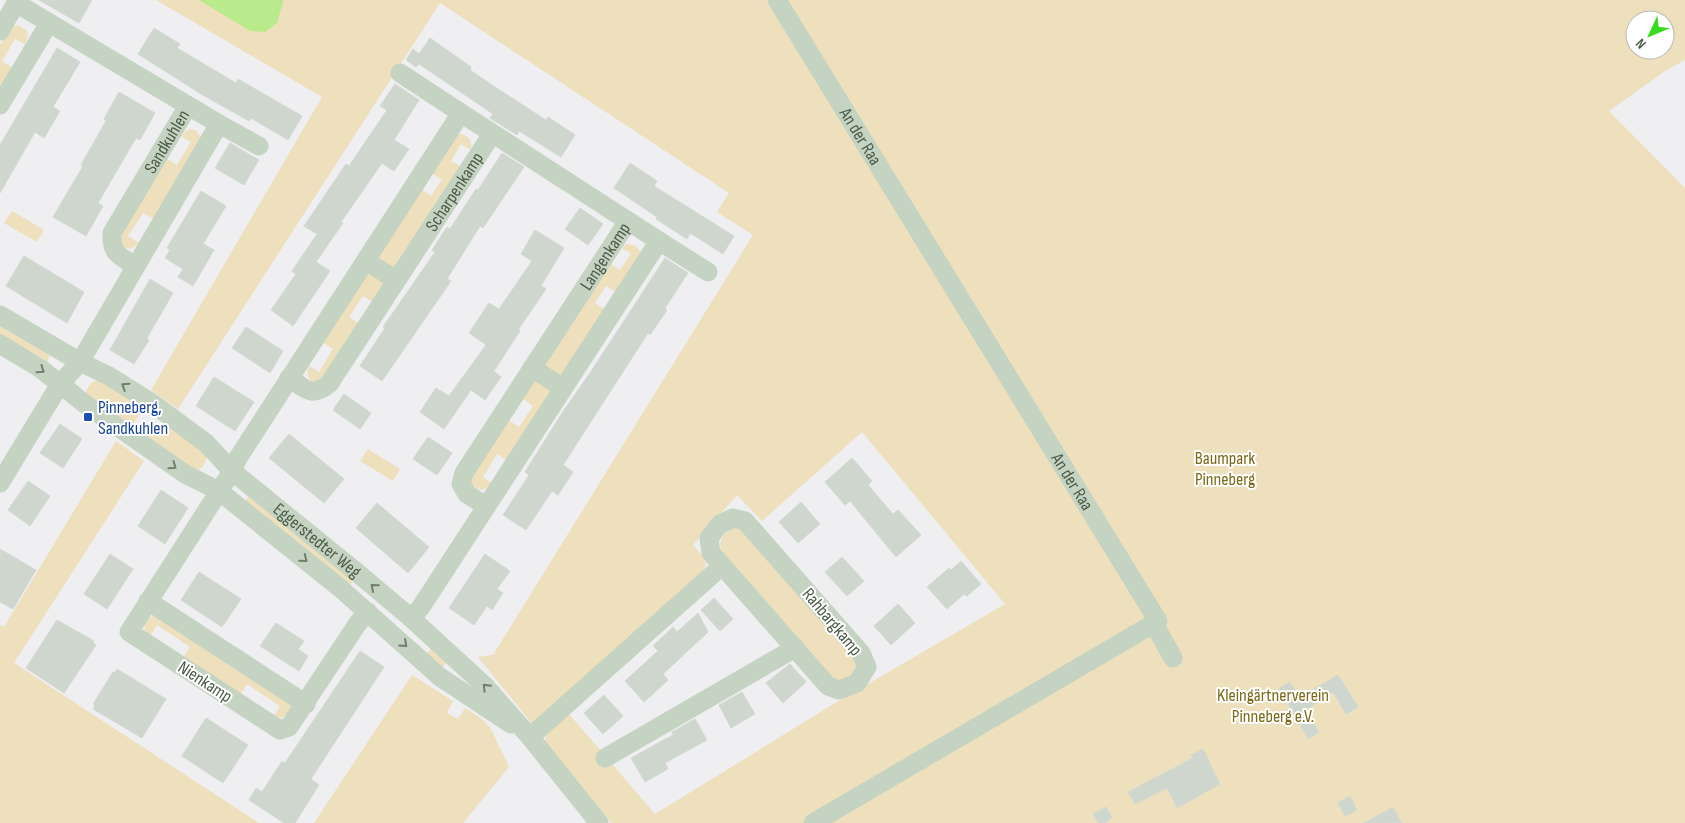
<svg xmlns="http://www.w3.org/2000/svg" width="1685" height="823" font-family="'Sofia Sans Condensed',sans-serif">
<rect width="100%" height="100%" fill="#efeef1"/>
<g fill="#eedfbd" fill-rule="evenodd">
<path d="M 156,0 L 1685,0 L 1685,60 L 1665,71 L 1609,111 L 1685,188 L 1685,823 L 611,823 L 546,744 L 545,734 L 569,714 L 655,814 L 832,705 L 1005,604 L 862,432 L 762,521 L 737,495 L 693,545 L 703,556 L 706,565 L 702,574 L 533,725 L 478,657 L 493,655 L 753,235 L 717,212 L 729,193 L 440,3 L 178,409 L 151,390 L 322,97 ZM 1635,20 L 1665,20 L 1665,50 L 1635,50 Z"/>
<polygon points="18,25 27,31 28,36 25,44 15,39 2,61 14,69 0,93 0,45 9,29 14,26"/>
<path d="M 192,129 L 197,131 L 202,139 L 156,220 L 143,213 L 128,236 L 139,243 C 132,250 127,250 120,244 L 120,232 L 165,158 L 177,165 L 191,142 L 181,136 L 187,130 Z"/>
<path d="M 456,134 C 467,133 473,140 471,150 L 461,144 L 451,161 L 463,168 L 393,269 L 377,257 L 420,188 L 431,196 L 442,180 L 430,172 Z"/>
<polygon points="12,211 44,230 37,242 4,223"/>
<path d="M 626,244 C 634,244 637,246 641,253 L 618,293 L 606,286 L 595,303 L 607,311 L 560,376 L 545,365 L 611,264 L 620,270 L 631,254 L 622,248 Z"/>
<path d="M 369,273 L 384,283 L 375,303 L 363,296 L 349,317 L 361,325 L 327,378 L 314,383 C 307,378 306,374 309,366 L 319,372 L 333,349 L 321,341 L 364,277 Z"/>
<polygon points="0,320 50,353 48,361 43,363 0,340"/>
<path d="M 101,379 L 145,407 L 129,430 L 85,394 C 88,386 92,380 101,379 Z"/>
<path d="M 534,381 L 541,382 L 551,392 L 509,462 L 497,454 L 483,477 L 492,483 C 484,493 475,491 470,481 L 507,419 L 519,427 L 533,406 L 521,397 Z"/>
<path d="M 169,423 L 207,453 C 206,463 203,468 195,472 L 136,434 L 143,425 L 159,437 Z"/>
<polygon points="116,441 144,461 14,663 259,823 0,823 0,625 4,627"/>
<polygon points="368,449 400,469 393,481 360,461"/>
<polygon points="248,496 353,578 352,583 348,585 245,503"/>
<path d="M 733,528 L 741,529 L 858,662 L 857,671 L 842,681 L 835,681 L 722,555 C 718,543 721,534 733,528 Z"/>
<path d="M 154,615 L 292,704 C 291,711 288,715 281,718 L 274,716 L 280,706 L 247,684 L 241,694 L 183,658 L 190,647 L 157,625 L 150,636 L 145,630 L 144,624 L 149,618 Z"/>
<polygon points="433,648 450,659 440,670 427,655 429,651"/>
<polygon points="412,675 453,701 447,713 458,719 465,708 482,719 491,729 509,767 463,823 314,823"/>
</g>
<polygon fill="#b9ea8b" points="199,0 282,0 283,2 277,23 265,32 250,31"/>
<g fill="#cfd6cd" stroke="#d2dad2">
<polygon points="39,0 92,0 79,23"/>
<polygon points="154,28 180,44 177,48 236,83 238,79 302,116 288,140 251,118 249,121 201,94 138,54"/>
<polygon points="430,38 471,67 470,70 495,87 546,120 548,117 575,135 561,157 519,131 517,135 490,118 493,114 419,64 416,67 406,60 413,49 419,54"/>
<polygon points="57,48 80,62 53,107 60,111 44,138 35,132 0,193 0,145"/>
<polygon points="395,84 419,100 394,140 409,149 394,171 382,163 341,222 343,223 316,262 330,271 293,326 271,310 296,274 292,271 317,234 304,226 346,164 349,166 387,110 380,106"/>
<polygon points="119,92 155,113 140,140 136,138 98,203 103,206 86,236 53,217 83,166 81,165 106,121 104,119"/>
<polygon points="230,143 259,160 244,185 215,168"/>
<polygon points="502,153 524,167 483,228 480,226 447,279 451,281 382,381 360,366 385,328 383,327 435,252 432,250 447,227 450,229 476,189 478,190"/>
<polygon points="630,163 657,181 654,186 734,236 723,254 690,233 687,239 656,219 657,217 614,188"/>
<polygon points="201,191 226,206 203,244 214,250 193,286 178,277 183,269 165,258 170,250 167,248"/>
<polygon points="580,208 603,224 588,245 565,229"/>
<polygon points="535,230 564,248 541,286 546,289 518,330 520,331 494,371 501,377 485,400 471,390 444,429 420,412 436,388 449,396 486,345 469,333 489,303 499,309 532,261 521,254"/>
<polygon points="24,256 84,292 67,323 6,286"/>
<polygon points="665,258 688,273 665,308 667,310 650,335 648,333 563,465 573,472 558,495 552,491 526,530 503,515 529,475 525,472 562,413 590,373"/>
<polygon points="150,279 173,293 147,338 149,340 134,364 110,350"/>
<polygon points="246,327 283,351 270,373 232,348"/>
<polygon points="214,377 254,402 235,431 196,406"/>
<polygon points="344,394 371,413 360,429 333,410"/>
<polygon points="60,424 82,439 63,468 40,453"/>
<polygon points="289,434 344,479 324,503 269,458"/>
<polygon points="428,437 452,453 437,475 413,459"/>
<polygon points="852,458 872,481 868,485 893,514 898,510 921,535 896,557 850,501 845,505 825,482"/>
<polygon points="28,481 50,496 30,526 8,510"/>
<polygon points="161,490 188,508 165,544 138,526"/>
<polygon points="801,502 820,524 798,543 779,522"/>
<polygon points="377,503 429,547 408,573 356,528"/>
<polygon points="0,549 36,570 13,609 0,602"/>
<polygon points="110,554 133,569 107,609 84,594"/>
<polygon points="485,554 510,571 497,589 503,593 492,610 487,606 474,625 449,608"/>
<polygon points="842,557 864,581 847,596 825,572"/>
<polygon points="961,561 981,584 967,596 964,594 947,609 927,587 949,568 951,570"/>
<polygon points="199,572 241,599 222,627 181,600"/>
<polygon points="714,598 733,619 720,631 701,610"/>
<polygon points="898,604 915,623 891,645 874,626"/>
<polygon points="698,613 708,632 663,674 668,680 644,702 625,681 658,651 653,646 673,627 677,632"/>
<polygon points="57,620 94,641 93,643 96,645 64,693 26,668"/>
<polygon points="276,623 304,641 298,649 308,656 299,671 260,646"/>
<polygon points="360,651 384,667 311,779 319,785 295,823 284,823 249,800 256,788 262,792 282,761 285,763"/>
<polygon points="790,664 806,682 783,703 766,683"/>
<polygon points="117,669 166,699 142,738 93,709 95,706 93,704 113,672 115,673"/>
<polygon points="1338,675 1358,707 1346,714 1333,692 1306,710 1319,732 1308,739 1279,688 1290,682 1299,698"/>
<polygon points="742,692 755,714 731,728 719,705"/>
<polygon points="604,695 623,716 603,734 584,713"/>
<polygon points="206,718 248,745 223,783 182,756"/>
<polygon points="695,719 707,740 665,763 668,769 645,782 631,758 673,735 672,732"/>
<polygon points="1203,749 1220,784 1177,808 1167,788 1135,804 1128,792 1193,758 1191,755"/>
<polygon points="1350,796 1357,810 1345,816 1338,803"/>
<polygon points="1106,807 1112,818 1105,823 1098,823 1093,814"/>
<polygon points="1393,807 1402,823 1364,823"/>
</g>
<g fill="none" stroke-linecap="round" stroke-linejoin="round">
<g stroke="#c5d3c2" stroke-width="19">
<path id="s1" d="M 777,0 L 1158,621 L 813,823"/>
<polyline points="0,31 16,3 219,124 80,362 60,384 0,483"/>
<polyline points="400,73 461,113"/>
<polyline points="0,105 49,23"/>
<polyline points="219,124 259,146"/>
<polyline points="659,241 708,272"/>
<polyline points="366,261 396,280"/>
<path id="s2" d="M 136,266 C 119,256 111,254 112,233 L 188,106"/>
<path id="s3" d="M 0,315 L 80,362 L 109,376 L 152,403 L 206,443 L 232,471 L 354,570 L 411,618 L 485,686 L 530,737 L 599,823"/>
<polyline points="0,344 41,369 85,404 185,474 219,491 340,588 440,677 511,724"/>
<polyline points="532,368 563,388"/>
<path id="s4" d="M 289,378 C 306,389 311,398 329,384 L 492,134"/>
<path id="s5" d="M 486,506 L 467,494 L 461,484 L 464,473 L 628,221"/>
<polygon points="733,518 745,521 861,653 867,667 857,683 839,690 828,686 711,553 709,538 720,524"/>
<polyline points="148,601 306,704"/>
<polyline points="368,612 358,623 289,727 280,730 129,632 232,471 238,458 461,113 659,241 421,607 411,618"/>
<polyline points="1154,624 1173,658"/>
<polyline points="530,737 722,566"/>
<polyline points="605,758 795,648"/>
</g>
</g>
<defs><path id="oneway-chevron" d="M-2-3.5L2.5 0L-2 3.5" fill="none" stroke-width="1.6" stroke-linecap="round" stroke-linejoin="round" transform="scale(1.25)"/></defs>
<g stroke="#707f6c">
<use href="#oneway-chevron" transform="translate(41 370) rotate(35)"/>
<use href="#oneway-chevron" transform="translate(125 386) rotate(-147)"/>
<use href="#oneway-chevron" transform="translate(173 466) rotate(35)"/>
<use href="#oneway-chevron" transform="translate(304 559) rotate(39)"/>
<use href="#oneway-chevron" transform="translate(374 587) rotate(-139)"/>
<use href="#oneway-chevron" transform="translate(404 644) rotate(42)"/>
<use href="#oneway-chevron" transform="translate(486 687) rotate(-134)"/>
</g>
<rect fill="#1a4fb4" stroke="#fff" stroke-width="2" x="83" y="412" width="10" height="10" rx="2.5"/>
<g text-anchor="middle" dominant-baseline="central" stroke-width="4" stroke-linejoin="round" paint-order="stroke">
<g font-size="18" fill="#4b5b47" stroke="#fff">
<text stroke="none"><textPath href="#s1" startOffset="160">An der Raa</textPath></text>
<text stroke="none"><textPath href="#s2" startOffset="151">Sandkuhlen</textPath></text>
<text stroke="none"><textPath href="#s4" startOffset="275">Scharpenkamp</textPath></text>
<text stroke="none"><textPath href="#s5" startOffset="304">Langenkamp</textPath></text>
<text stroke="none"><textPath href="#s1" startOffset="565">An der Raa</textPath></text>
<text stroke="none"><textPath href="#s3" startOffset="391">Eggerstedter Weg</textPath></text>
<text transform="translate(832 622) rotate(50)">Rahbargkamp</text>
<text transform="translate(205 682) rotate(33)">Nienkamp</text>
</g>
<g font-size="18" fill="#164399" stroke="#fff" text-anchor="start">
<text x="98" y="407">Pinneberg,<tspan x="98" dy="21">Sandkuhlen</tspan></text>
</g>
<g font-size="18" fill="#7b6818" stroke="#fff">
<text x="1225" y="458">Baumpark<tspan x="1225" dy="21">Pinneberg</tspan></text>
<text x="1273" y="695">Kleingärtnerverein<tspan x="1273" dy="21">Pinneberg e.V.</tspan></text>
</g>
</g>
<g transform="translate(1650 35) rotate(226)"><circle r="24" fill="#ffffff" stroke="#b7bdb5"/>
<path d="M0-4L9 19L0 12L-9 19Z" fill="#36dc1c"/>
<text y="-8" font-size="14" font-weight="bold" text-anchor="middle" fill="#4b5b47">N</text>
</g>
</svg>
